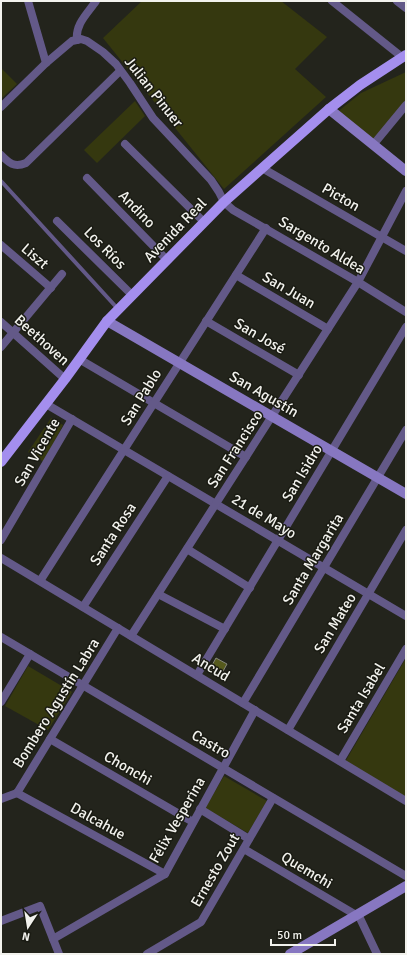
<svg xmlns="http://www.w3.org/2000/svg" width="407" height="955" font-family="Signika,sans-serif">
<rect width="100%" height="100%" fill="#23241c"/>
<g fill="#35380f">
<polygon points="142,1 281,1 327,37 295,69 326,97 224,189 103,38"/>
<polygon points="1,68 17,84 1,99"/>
<polygon points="406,72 406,100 372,143 336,113 361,93"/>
<polygon points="135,101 145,116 97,163 84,150"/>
<polygon points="51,418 63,425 44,462 28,452"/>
<polygon points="406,658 406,798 345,762"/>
<polygon points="28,666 72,692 48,730 5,706"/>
<polygon points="224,776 267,801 248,833 205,808"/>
</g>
<polygon fill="#565a1d" stroke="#86887e" points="216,658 227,664 221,675 210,669"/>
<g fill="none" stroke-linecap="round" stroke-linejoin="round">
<polyline stroke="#635988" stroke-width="4" points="1,181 118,309"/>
<g stroke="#635988" stroke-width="8">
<polyline points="28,1 46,63"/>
<polyline points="332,1 402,57"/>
<polyline points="397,1 406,8"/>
<path d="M 77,40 C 75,24 88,13 96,1"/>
<polyline points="1,107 46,63 72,41 81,39 87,41 103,52 116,64 130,83 153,118 211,180 219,192 224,202 233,210 358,282 406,312"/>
<polyline points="125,144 204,222"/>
<polyline points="373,145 406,105"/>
<path d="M 1,155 C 9,163 14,168 26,163 L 120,71"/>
<polyline points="262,168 406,251"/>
<polyline points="87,178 167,260"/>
<polyline points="57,221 132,295"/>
<polyline points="1,245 51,288"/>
<polyline points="236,275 328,329"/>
<polyline points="206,321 299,375"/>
<polyline points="1,322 65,379"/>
<polyline points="1,347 62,274"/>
<polyline points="79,359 246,457"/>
<polyline points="46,404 406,616"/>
<polyline points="1,540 72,419"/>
<polyline points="187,549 250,588"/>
<polyline points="1,558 406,801"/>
<polyline points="40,581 266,228"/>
<polyline points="158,594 225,629"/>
<polyline points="83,607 168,476"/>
<polyline points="131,636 358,282 406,191"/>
<polyline points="1,637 406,876"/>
<polyline points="197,675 406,327"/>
<polyline points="1,702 30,654"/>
<polyline points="243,703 406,430"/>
<polyline points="288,730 406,530"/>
<polyline points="50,739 193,822"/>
<polyline points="340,761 406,649"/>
<polyline points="17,793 118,628"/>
<polyline points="17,793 165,874"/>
<polyline points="1,799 17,793"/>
<polyline points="200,809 249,839"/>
<polyline points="244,849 356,915"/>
<polyline points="358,914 377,954"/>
<polyline points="1,921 40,906 59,954"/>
<polyline points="53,939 165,874 255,710"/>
<polyline points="147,954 201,922 273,798"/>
</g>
<g stroke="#8777c1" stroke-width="10">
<polyline points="329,109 406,171"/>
<polyline points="107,321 406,494"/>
<polyline points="290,954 406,886"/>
</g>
<polyline stroke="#a48eee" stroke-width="10" points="1,462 65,379 107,321 224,202 329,109 360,85 406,55"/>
</g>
<g text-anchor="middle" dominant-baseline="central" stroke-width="3" stroke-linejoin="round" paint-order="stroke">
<g font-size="15" fill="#f2f2ed" stroke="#1a1b13">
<text transform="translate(154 92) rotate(52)">Julian Pinuer</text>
<text transform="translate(341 197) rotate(30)">Picton</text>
<text transform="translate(137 209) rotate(46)">Andino</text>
<text transform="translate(175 230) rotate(-46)">Avenida Real</text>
<text transform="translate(322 245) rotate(31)">Sargento Aldea</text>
<text transform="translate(105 248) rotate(45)">Los Ríos</text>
<text transform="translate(35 256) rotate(41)">Liszt</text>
<text transform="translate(289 290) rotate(30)">San Juan</text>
<text transform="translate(260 336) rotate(30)">San José</text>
<text transform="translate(42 340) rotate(42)">Beethoven</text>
<text transform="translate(264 394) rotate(30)">San Agustín</text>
<text transform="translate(141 397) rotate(-58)">San Pablo</text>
<text transform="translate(235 449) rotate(-57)">San Francisco</text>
<text transform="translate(37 452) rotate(-60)">San Vicente</text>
<text transform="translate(302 473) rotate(-59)">San Isidro</text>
<text transform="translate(264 516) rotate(31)">21 de Mayo</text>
<text transform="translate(113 534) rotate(-57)">Santa Rosa</text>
<text transform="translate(313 559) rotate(-59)">Santa Margarita</text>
<text transform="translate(335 623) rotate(-59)">San Mateo</text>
<text transform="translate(211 667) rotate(31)">Ancud</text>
<text transform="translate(361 698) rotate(-59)">Santa Isabel</text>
<text transform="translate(56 703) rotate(-58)">Bombero Agustín Labra</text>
<text transform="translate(211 744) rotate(30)">Castro</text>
<text transform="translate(128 768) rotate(30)">Chonchi</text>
<text transform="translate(177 820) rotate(-60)">Félix Vesperina</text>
<text transform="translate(98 821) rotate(29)">Dalcahue</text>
<text transform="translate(215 870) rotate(-60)">Ernesto Zout</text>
<text transform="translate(307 870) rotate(31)">Quemchi</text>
</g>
</g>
<rect width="407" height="955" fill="none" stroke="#f2f2ed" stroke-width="4"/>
<g transform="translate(28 927) rotate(192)" stroke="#1a1b13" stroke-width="3" paint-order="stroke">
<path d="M0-3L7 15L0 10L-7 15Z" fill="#f2f2ed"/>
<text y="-6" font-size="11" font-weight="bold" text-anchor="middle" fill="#f2f2ed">N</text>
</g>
<path d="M271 939v6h64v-6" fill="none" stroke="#f2f2ed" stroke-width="2"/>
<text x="277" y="939" font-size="12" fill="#f2f2ed" stroke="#1a1b13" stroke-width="3" paint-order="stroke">50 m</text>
</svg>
